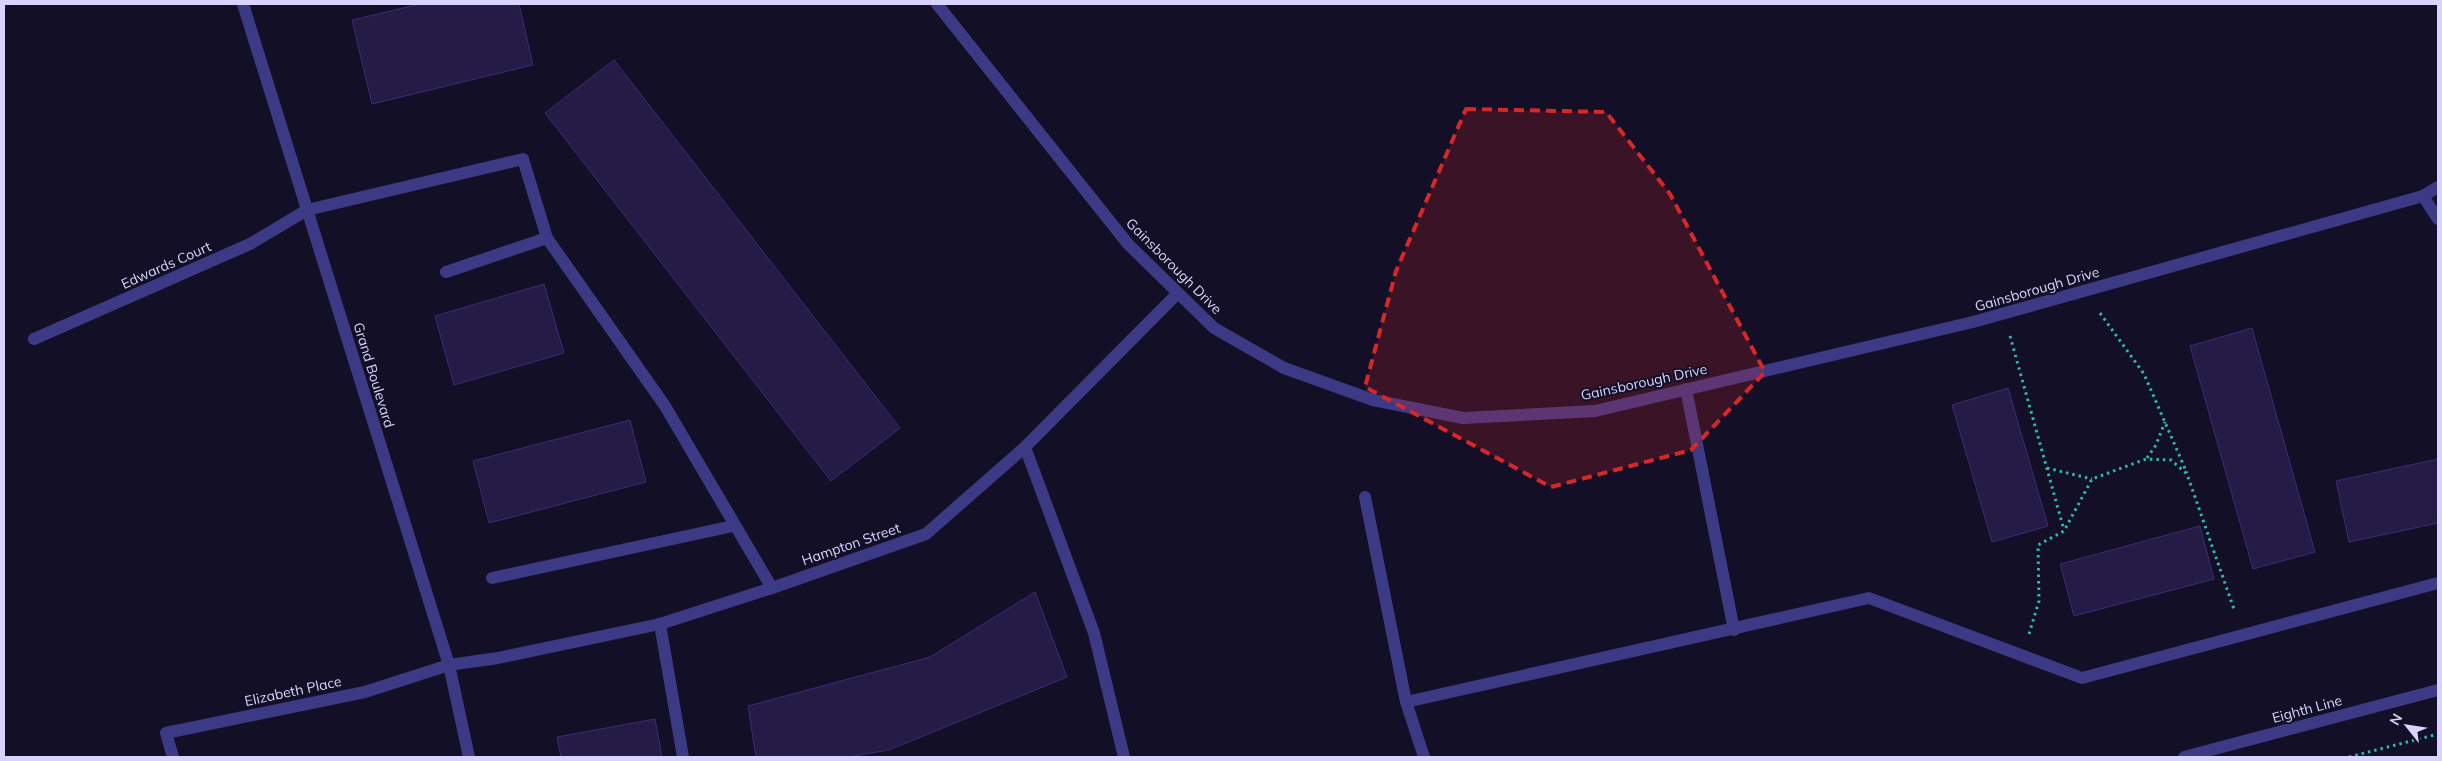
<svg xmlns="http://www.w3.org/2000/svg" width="2442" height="761" font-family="Mulish,sans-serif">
<rect width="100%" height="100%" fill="#130f26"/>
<g fill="#241b47" stroke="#3b2d73">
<polygon points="420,4 519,4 533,65 372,104 352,20"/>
<polygon points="614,60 900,428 831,481 545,113"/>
<polygon points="544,284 564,353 454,385 435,316"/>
<polygon points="2252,328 2315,552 2253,569 2190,346"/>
<polygon points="2008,388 2048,526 1992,542 1952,405"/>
<polygon points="630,420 646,482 489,523 473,461"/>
<polygon points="2438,459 2438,523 2349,542 2336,481"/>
<polygon points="2200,526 2214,579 2074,616 2060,564"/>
<polygon points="1035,592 1067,677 889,750 848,757 756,757 748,706 930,657"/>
<polygon points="655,719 662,757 561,757 557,737"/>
</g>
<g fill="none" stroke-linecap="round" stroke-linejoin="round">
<g stroke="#2fb8b0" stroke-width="3" stroke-dasharray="2.5 4" stroke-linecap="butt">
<polyline points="2100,313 2144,374 2187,473"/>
<polyline points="2010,336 2064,530"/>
<polyline points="2147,458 2156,445 2165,422"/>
<polyline points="2047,468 2092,479"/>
<polyline points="2029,634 2039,601 2038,545 2064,531 2092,479 2146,459 2171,460 2187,474 2235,612"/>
<polyline points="2349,757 2438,734"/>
</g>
<g stroke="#3d3a85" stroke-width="12">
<polyline points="2423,196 2438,219"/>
<polyline points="307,210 523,159 547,238 665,406 772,588"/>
<polyline points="446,272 547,238"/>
<polyline points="1686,389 1734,630"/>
<polyline points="1025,447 1094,633 1124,757"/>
<polyline points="1365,497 1406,702 1424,757"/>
<polyline points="492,578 733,526"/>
<polyline points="660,624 683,757"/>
<polyline points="1406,702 1869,598 2082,678 2438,583"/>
</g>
<g stroke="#3d3a85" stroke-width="12">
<polyline points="937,4 1128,244 1214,328 1284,368 1373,400 1463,418 1595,411 1973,322 2423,196 2438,187"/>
<polyline points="34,339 250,244 307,210"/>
<polyline points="173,757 166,733 365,692 449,665 498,658 660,624 772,588 926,534 1025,447 1177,294"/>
</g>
<g stroke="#3d3a85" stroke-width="12">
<polyline points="243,4 449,665 469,757"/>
<polyline points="2184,757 2438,690"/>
</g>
</g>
<path fill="#d62828" fill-opacity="0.2" stroke="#d62828" stroke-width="4" stroke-dasharray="10 6" stroke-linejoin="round" d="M 1466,109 L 1606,112 L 1670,194 L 1765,372 L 1691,450 L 1551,487 L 1365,387 L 1396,271 Z"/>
<g text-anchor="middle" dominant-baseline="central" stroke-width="4" stroke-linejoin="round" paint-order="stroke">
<g font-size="14" fill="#d9d4ff" stroke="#130f26">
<text transform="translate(166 265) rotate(-24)">Edwards Court</text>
<text transform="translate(1174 266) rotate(45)">Gainsborough Drive</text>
<text transform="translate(2037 289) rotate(-16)">Gainsborough Drive</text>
<text transform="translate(374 375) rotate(73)">Grand Boulevard</text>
<text transform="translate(1644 382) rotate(-12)">Gainsborough Drive</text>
<text transform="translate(851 544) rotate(-19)">Hampton Street</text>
<text transform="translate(293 691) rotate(-12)">Elizabeth Place</text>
<text transform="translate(2307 709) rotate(-15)">Eighth Line</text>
</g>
</g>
<rect width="2442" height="761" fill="none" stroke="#d9d4ff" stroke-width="10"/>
<g transform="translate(2407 726) rotate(300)" stroke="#130f26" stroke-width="4" paint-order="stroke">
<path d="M0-4L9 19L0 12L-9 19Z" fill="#d9d4ff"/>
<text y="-8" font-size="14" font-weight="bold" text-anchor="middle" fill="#d9d4ff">N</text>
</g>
</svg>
